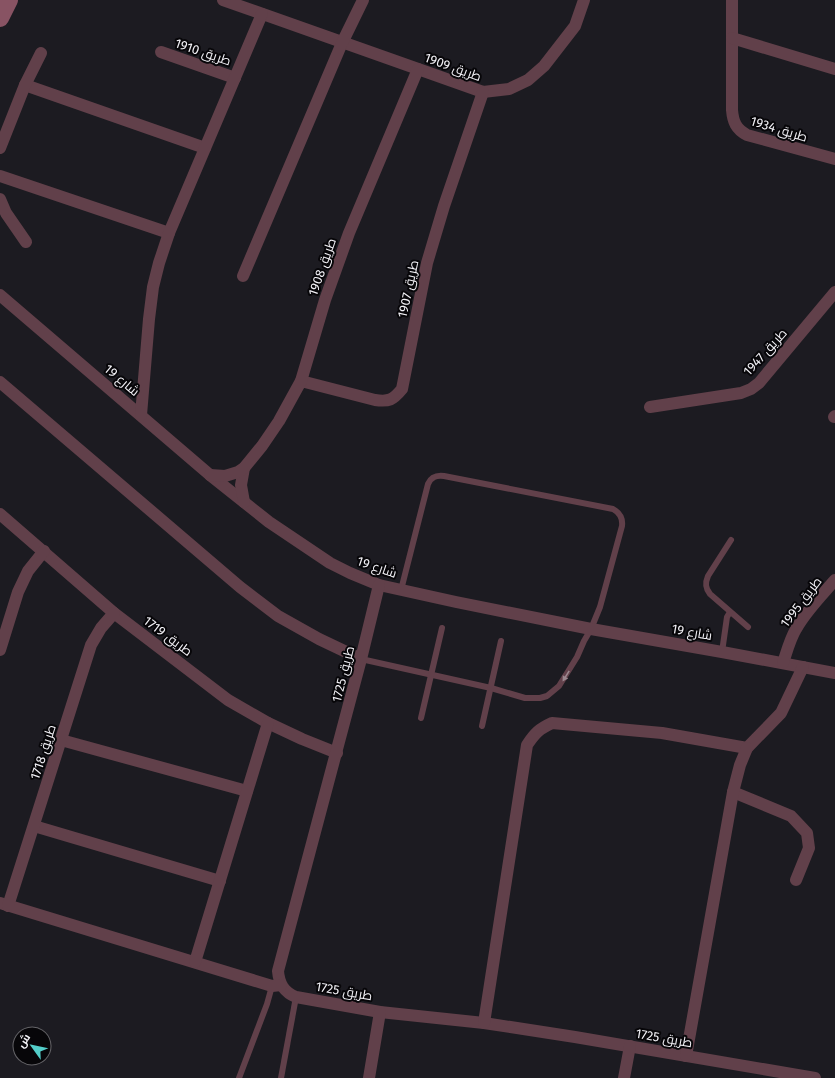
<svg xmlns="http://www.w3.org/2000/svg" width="835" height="1078" font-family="'Fira Sans',Cairo,sans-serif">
<rect width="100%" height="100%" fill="#1c1b21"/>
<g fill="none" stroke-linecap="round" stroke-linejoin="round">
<g stroke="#61404a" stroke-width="6">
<path d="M 731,540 L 708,576 C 705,583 705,588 710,594 L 748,627"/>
<polyline points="722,652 727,617 730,612"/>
<path d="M 361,659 L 491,688 L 525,698 L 540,698 L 547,696 L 559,686 L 577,657 L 584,641 L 591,629 L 600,607 L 622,526 C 623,518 620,513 613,509 L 444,476 C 436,475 431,477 428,484 L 401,590"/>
<polyline points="421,718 442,628"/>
<polyline points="482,726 501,641"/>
<polyline points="239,1078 267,1004 272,986"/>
<polyline points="281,1078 296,997"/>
</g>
<g stroke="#61404a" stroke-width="12">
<polyline points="223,0 483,92 509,89 528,80 544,66 575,26 584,0"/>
<path d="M 732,0 L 732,110 C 733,122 736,129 747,135 L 835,159"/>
<polyline points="732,38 835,69"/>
<polyline points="161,52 235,78"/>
<polyline points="25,85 205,148"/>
<polyline points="0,148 25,85 41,53"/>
<polyline points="0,176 169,233"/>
<polyline points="0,199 6,213 26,242"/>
<polyline points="243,276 342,43 363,0"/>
<polyline points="0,295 210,475 269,522 330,563 350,573 379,585 456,602 591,629 722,652 835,673"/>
<path d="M 301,381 L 375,400 C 389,402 393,400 402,389 L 427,263 L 444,206 L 483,92"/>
<polyline points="0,382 240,587 278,616 319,639 361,659"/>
<polyline points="650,407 741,393 751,389 759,383 835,292"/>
<polyline points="141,415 149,319 153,287 159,263 169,233 262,14"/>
<polyline points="834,417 835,416"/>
<polyline points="244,468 241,485 244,502"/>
<polyline points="210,475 225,476 238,472 244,468 262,446 279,421 301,381 325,300 349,233 418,69"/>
<polyline points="0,514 114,613 228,700 268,723 302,739 337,753"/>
<path d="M 379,585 L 361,659 L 278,971 C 279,984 284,992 296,997 L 380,1012 L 484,1023 L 575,1037 L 815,1078"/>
<polyline points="0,650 18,592 28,571 44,551"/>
<path d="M 783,663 C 787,651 790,639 796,629 C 806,611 822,595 835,580"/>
<polyline points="61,740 247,791"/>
<polyline points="733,792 791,816 807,833 809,848 796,880"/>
<polyline points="34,826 220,881"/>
<polyline points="0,903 272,986 281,985"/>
<polyline points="8,906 91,645 101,628 114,613"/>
<polyline points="195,962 268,723"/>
<path d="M 484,1023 L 527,745 C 535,733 539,729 552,723 L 662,733 L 747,748 L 781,713 L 803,667"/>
<polyline points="686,1056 733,792 740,765 747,748"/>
<polyline points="369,1078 380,1012"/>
<polyline points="624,1078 630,1046"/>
</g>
<polyline stroke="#885363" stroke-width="18" points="0,18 9,0"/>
</g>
<defs><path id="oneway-solid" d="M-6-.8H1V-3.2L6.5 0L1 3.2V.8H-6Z"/></defs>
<use fill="#9b878f" href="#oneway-solid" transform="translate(566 676) rotate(122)"/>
<g text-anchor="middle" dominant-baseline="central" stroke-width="4" stroke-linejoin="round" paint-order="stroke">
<g font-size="13" fill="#f3f2f7" stroke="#070609">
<text transform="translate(203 52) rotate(19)">طريق 1910</text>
<text transform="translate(453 67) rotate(20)">طريق 1909</text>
<text transform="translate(779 129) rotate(17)">طريق 1934</text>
<text transform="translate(322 267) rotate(-71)">طريق 1908</text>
<text transform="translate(408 289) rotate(-78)">طريق 1907</text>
<text transform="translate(765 352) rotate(-48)">طريق 1947</text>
<text transform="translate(122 380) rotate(40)">شارع 19</text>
<text transform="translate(377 567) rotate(19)">شارع 19</text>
<text transform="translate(801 602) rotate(-53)">طريق 1995</text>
<text transform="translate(692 632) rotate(10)">شارع 19</text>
<text transform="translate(168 636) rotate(37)">طريق 1719</text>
<text transform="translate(343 674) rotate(-76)">طريق 1725</text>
<text transform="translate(43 752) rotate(-72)">طريق 1718</text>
<text transform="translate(344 991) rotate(10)">طريق 1725</text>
<text transform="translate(664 1038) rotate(10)">طريق 1725</text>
</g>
</g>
<g transform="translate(32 1046) rotate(303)"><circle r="19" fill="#070609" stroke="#656468"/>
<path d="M0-3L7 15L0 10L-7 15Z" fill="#53cdc9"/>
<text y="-6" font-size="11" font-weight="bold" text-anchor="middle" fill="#f3f2f7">ش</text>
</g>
</svg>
